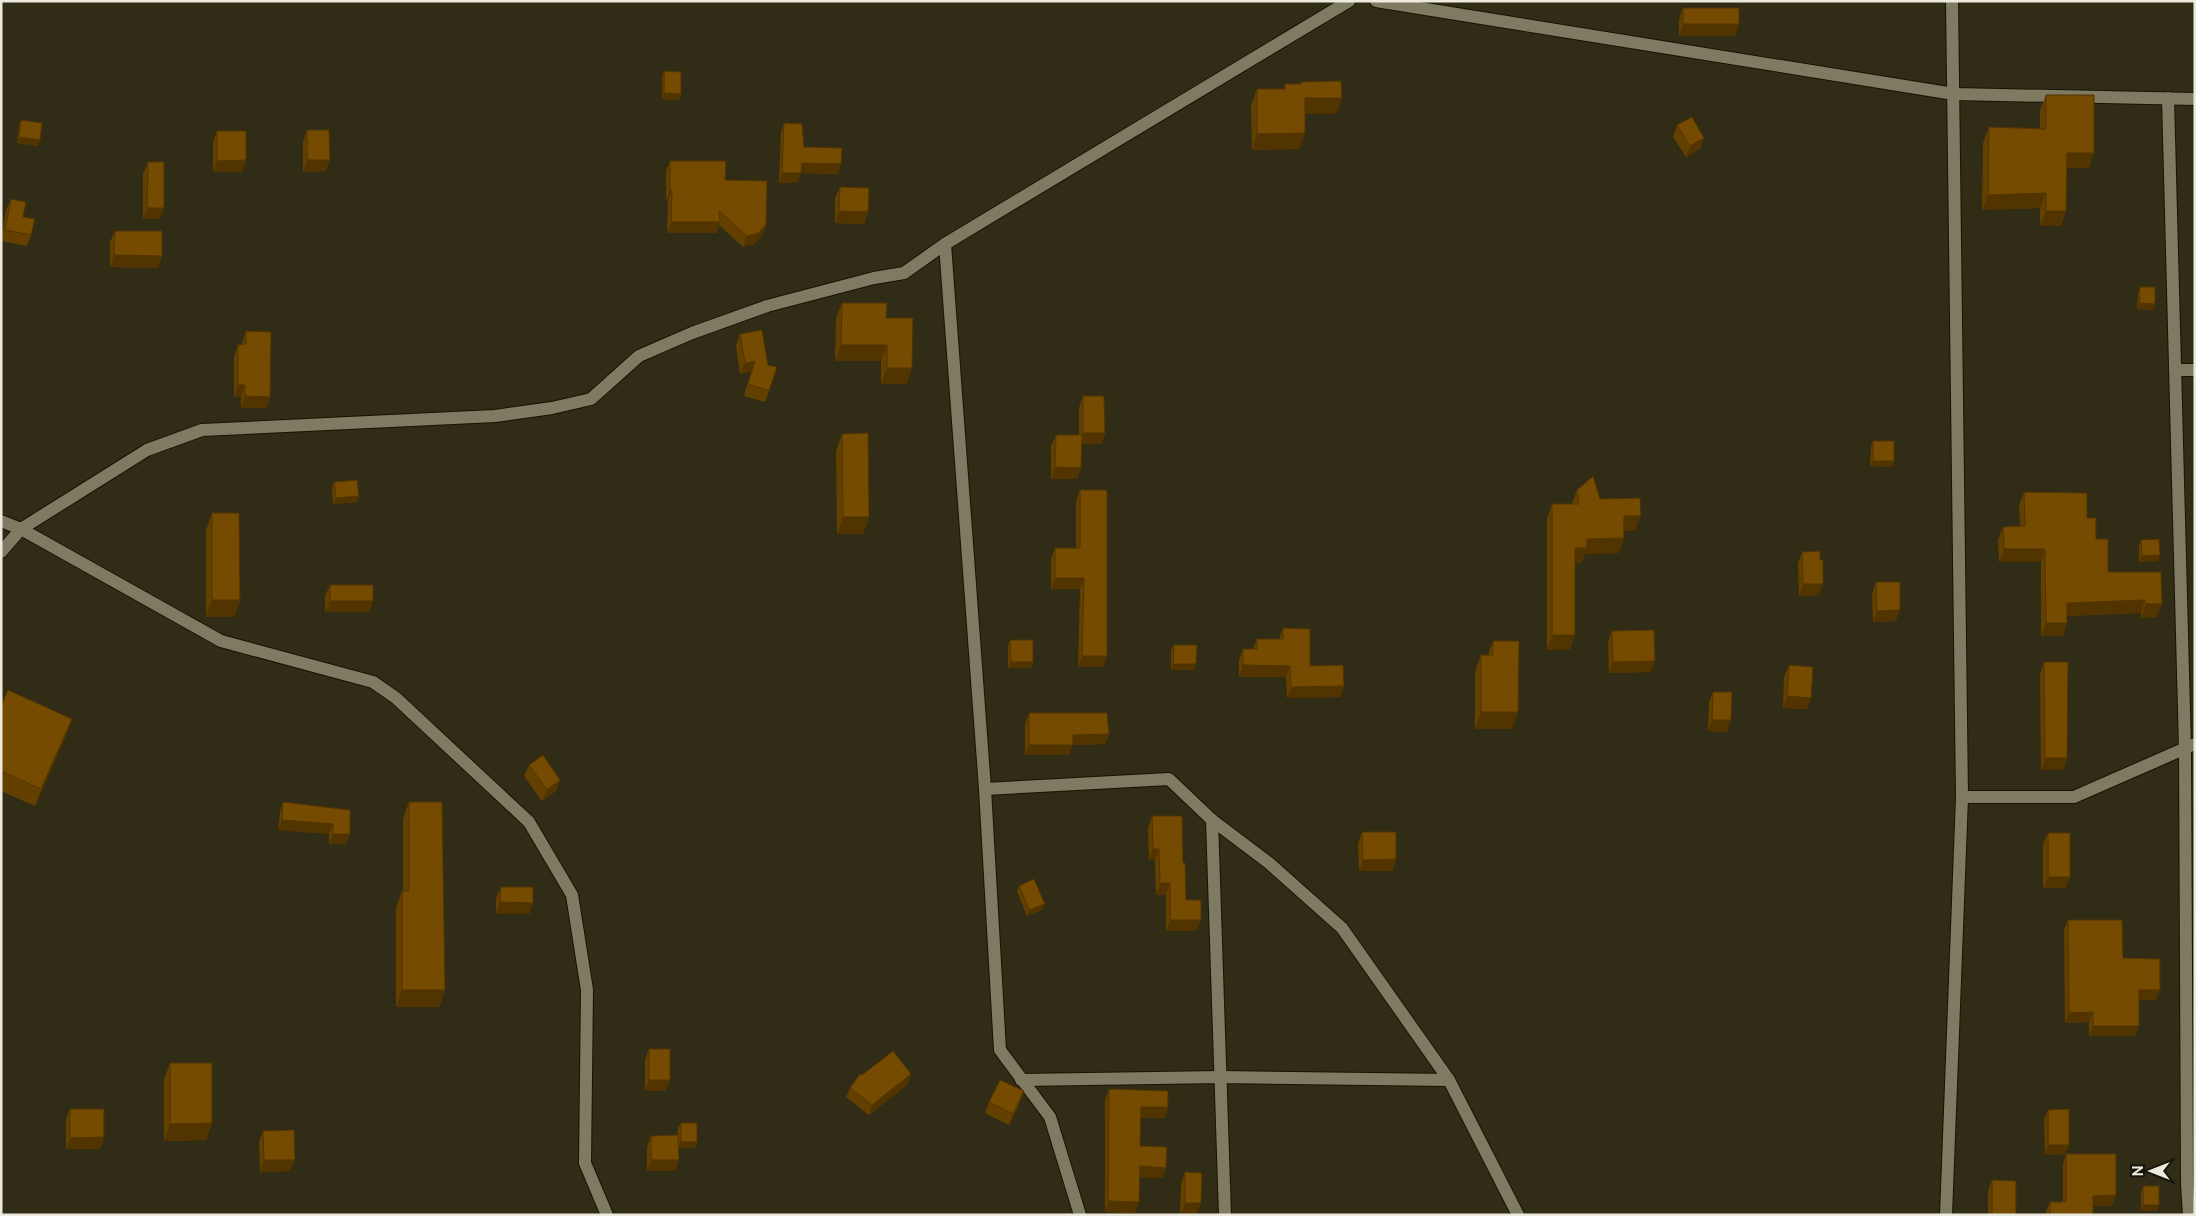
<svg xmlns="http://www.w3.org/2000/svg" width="2196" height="1216" font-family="Raleway,sans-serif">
<rect width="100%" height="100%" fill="#302c16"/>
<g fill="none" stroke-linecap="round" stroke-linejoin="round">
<defs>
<g id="street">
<polyline points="1376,1 1954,94 2195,99"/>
<polyline points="2168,98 2185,749 2187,1184 2189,1215"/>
<polyline points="945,244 985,789 1000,1050 1050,1117 1080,1215"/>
<polyline points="2175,370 2195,370"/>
<polyline points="1,521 21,529 221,641 373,682 396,698 529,822 572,895 587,990 585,1163 607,1215"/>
<polyline points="1,552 21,529 147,450 202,430 495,416 552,408 591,399 639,356 692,333 767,306 874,278 904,273 945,244 1349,1"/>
<polyline points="985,789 1169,779 1212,820 1269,863 1342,928 1449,1080 1518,1215"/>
<polyline points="1962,797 2074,797 2195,744"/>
<polyline points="1212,820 1225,1215"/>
<polyline points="1021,1080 1221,1077 1449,1080"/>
<polyline points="1946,1215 1962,797 1952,1"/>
</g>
</defs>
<use href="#street" stroke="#181402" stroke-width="14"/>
<use href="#street" stroke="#7f7b63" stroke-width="12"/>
</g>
<g fill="#644000">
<polygon points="1683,8 1739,24 1735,36 1679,36 1679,19"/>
<polygon points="664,71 681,94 679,100 662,99 662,77"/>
<polygon points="1301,82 1342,98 1336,114 1305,114 1305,133 1299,149 1252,150 1251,105 1257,89 1284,89 1285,84 1300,84"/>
<polygon points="2046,95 2089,168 2067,168 2061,226 2040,226 2040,208 1982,210 1983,143 1989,127 2040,128 2040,110"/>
<polygon points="21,120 38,146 17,143 19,126"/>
<polygon points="784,123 804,147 838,174 801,173 797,183 779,183 781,133"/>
<polygon points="1677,125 1704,138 1700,149 1686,157 1673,137"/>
<polygon points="307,130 326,171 303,172 303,142"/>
<polygon points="217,131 246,160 242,172 213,172 213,142"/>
<polygon points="670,161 725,180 766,225 762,236 754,244 743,247 719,225 716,233 667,233 668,201 666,201 666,171"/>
<polygon points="148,162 160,219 143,219 143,174"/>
<polygon points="840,187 868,212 864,224 835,223 835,198"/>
<polygon points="11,199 23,217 31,235 27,246 1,241 6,210"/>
<polygon points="115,231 162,256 158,268 110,267 110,242"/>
<polygon points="2140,287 2153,310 2137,309 2138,293"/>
<polygon points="842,303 886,318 907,384 881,384 881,361 835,361 836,318"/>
<polygon points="246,331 270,397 266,408 241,408 241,397 234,397 234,357 238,345 242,344"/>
<polygon points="740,334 768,365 769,391 765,402 744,396 751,372 740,374 736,346"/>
<polygon points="1083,396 1105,433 1101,444 1082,444 1081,468 1077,479 1051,479 1051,446 1056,435 1079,435 1079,408"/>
<polygon points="842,434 869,517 863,534 837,534 836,451"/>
<polygon points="1873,441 1894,461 1892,467 1870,466 1871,447"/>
<polygon points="334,482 359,496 357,502 333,504 332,488"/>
<polygon points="1080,490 1107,656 1103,667 1078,667 1080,589 1051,589 1051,559 1055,548 1076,548 1076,501"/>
<polygon points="1577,490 1600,499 1635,531 1624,531 1624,538 1619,553 1585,554 1581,563 1575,563 1570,650 1547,650 1547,519 1552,504 1572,504"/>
<polygon points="2024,492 2087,518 2096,539 2108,572 2161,572 2157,617 2141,618 2141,613 2067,616 2063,636 2041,636 2041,562 1999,562 1998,540 2003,527 2020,526 2019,505"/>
<polygon points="212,513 240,600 234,617 206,617 206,530"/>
<polygon points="2141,540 2160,555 2158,561 2139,562 2139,546"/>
<polygon points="1802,552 1820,560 1819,595 1799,596 1798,563"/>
<polygon points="1876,582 1896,621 1873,622 1872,594"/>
<polygon points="330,585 373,601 369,612 325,612 325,596"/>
<polygon points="1283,628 1310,666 1344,686 1340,697 1287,698 1286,677 1239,677 1239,661 1243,649 1253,649 1257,639 1279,639"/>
<polygon points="1612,631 1651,672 1609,673 1608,642"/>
<polygon points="1010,640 1033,662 1031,668 1008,668 1008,646"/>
<polygon points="1493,641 1512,729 1475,729 1475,672 1481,655 1488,655"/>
<polygon points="1174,645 1194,670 1171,670 1171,650"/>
<polygon points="2044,662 2067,758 2063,770 2041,770 2040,674"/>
<polygon points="1789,665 1807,709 1783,708 1784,677"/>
<polygon points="1713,692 1727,732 1708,731 1709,703"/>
<polygon points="1,706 72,719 66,736 35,806 1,791"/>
<polygon points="1029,713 1109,734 1105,744 1072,745 1069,755 1025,755 1025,724"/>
<polygon points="529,765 560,780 556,791 542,801 524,776"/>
<polygon points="283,802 350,810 346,844 329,844 329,834 278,830 280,812"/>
<polygon points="409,802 445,990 439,1007 396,1007 396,908 402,891 403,891 403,819"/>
<polygon points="1152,816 1183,863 1186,900 1196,931 1166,931 1166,895 1156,895 1155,860 1149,860 1148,828"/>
<polygon points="1362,832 1396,859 1392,871 1359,871 1358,844"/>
<polygon points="2048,833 2066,888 2043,888 2043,844"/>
<polygon points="1019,886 1042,910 1027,916 1017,891"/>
<polygon points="501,887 533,903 529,914 496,914 496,898"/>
<polygon points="2068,920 2123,958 2156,1000 2139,1000 2135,1036 2089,1036 2089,1022 2065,1023 2064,930"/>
<polygon points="649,1049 666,1091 645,1091 645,1060"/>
<polygon points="170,1063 212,1123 206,1140 164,1141 164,1080"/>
<polygon points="862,1075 908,1084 869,1115 846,1097 850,1088"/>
<polygon points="1109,1089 1168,1107 1165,1118 1140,1118 1140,1146 1166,1168 1162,1178 1139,1177 1135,1213 1105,1212 1105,1100"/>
<polygon points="989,1102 1020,1103 1009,1125 985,1113"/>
<polygon points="70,1109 104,1137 100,1149 66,1149 66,1120"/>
<polygon points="2048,1110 2069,1145 2065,1154 2045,1155 2044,1119"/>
<polygon points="681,1123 697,1142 695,1148 679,1148 679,1160 675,1171 647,1171 647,1147 651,1136 678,1135 678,1128"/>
<polygon points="263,1131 290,1171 260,1172 259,1142"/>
<polygon points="2066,1154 2112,1206 2093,1206 2093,1215 2046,1215 2046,1212 2050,1202 2063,1202 2063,1164"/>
<polygon points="1185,1172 1197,1214 1180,1214 1181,1184"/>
<polygon points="1992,1180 2016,1215 1988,1215 1988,1191"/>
<polygon points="2143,1186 2157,1211 2141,1211 2141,1192"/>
</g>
<g fill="#513400">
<polygon points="1683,24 1739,24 1735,36 1679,36"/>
<polygon points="664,93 681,94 679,100 662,99"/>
<polygon points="1305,98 1342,98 1336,114 1299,114"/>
<polygon points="1305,133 1299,149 1252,150 1257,134"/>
<polygon points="19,137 40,140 38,146 17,143"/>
<polygon points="1704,138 1700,149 1686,157 1690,146"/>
<polygon points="2067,153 2094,153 2089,168 2061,168"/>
<polygon points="246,160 242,172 213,172 217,161"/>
<polygon points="307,160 330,160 326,171 303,172"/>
<polygon points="802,163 841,164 838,174 801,173 797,183 779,183 782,173"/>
<polygon points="670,190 672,190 668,201 666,201"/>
<polygon points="2046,193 2040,208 1982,210 1988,195"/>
<polygon points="147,208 164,208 160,219 143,219"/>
<polygon points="839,211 868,212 864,224 835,223"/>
<polygon points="2046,211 2066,211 2061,226 2040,226"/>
<polygon points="671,222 720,222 716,233 667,233"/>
<polygon points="766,225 762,236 754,244 743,247 747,236"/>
<polygon points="114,255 162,256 158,268 110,267"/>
<polygon points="2139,303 2155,304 2153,310 2137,309"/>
<polygon points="841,345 887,345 881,361 835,361"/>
<polygon points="755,361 751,372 740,374 745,363"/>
<polygon points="887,368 912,368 907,384 881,384"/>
<polygon points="238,385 245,385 241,397 234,397"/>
<polygon points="245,396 270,397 266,408 241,408"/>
<polygon points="1083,433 1105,433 1101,444 1079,444"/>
<polygon points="1873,461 1894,461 1892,467 1870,466"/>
<polygon points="1055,467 1081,468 1077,479 1051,479"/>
<polygon points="359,496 357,502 333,504 336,498"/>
<polygon points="1624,516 1641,516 1635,531 1618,531"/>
<polygon points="843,517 869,517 863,534 837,534"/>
<polygon points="1624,538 1619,553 1585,554 1581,563 1570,563 1575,548 1587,539"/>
<polygon points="2004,549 2045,549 2041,562 1999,562"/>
<polygon points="2160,555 2158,561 2139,562 2142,556"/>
<polygon points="1055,578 1084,578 1080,589 1051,589"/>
<polygon points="1803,584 1823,584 1819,595 1799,596"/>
<polygon points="212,600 240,600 234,617 206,617"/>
<polygon points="2145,600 2141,613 2063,616 2067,603"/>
<polygon points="330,601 373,601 369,612 325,612"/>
<polygon points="2146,604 2162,604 2157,617 2141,618"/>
<polygon points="1900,610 1896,621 1873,622 1877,611"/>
<polygon points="2046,623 2067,623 2063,636 2041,636"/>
<polygon points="1552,635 1575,635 1570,650 1547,650"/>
<polygon points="1082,656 1107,656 1103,667 1078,667"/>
<polygon points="1655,661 1651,672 1609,673 1613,662"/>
<polygon points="1011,662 1033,662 1031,668 1008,668"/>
<polygon points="1173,664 1196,664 1194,670 1171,670"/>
<polygon points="1243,665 1290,666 1286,677 1239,677"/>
<polygon points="1344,686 1340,697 1287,698 1291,687"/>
<polygon points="1787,696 1811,698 1807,709 1783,708"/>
<polygon points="1481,712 1518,712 1512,729 1475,729"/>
<polygon points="72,719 66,736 35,806 41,789"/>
<polygon points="1712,720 1731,720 1727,732 1708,731"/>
<polygon points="1109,734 1105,744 1072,745 1069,755 1025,755 1029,745 1073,735"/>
<polygon points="2045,758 2067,758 2063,770 2041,770"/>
<polygon points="560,780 556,791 542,801 547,790"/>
<polygon points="282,820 333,824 329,834 278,830"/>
<polygon points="333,834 350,834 346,844 329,844"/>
<polygon points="1153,849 1159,849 1155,860 1149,860"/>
<polygon points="1396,859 1392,871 1359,871 1363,860"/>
<polygon points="2048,877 2070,877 2066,888 2043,888"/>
<polygon points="1160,883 1170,883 1166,895 1156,895"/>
<polygon points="500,902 533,903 529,914 496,914"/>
<polygon points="1045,904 1042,910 1027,916 1029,910"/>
<polygon points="1170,920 1201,920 1196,931 1166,931"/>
<polygon points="402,990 445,990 439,1007 396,1007"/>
<polygon points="2139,990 2160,990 2156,1000 2135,1000"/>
<polygon points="2093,1012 2089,1022 2065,1023 2069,1013"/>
<polygon points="2093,1026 2139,1026 2135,1036 2089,1036"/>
<polygon points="911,1074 908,1084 869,1115 872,1105"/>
<polygon points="649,1080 670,1080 666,1091 645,1091"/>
<polygon points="1024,1091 1020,1103 1009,1125 1013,1114"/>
<polygon points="1141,1107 1168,1107 1165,1118 1137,1118"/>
<polygon points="212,1123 206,1140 164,1141 170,1124"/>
<polygon points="104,1137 100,1149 66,1149 70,1138"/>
<polygon points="681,1142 697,1142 695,1148 678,1148"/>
<polygon points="2048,1145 2069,1145 2065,1154 2045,1155"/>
<polygon points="264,1160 295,1160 290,1171 260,1172"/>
<polygon points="651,1160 679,1160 675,1171 647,1171"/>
<polygon points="1140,1166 1166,1168 1162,1178 1136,1177"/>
<polygon points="2116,1195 2112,1206 2089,1206 2093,1196"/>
<polygon points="1108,1201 1139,1202 1135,1213 1105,1212"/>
<polygon points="1185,1203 1201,1203 1197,1214 1180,1214"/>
<polygon points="2143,1205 2159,1205 2157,1211 2141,1211"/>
</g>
<g fill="#744b00" stroke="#513400">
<rect x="1683" y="8" width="56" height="16"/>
<polygon points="664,71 681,72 681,94 664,93"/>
<polygon points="1341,81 1342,98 1305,98 1305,133 1257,134 1257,89 1285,89 1285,84 1301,84 1301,82"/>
<polygon points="2046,95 2094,95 2094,153 2067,153 2066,211 2046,211 2046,193 1988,195 1989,127 2046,129"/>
<polygon points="1692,117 1704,138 1690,146 1677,125"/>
<polygon points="21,120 42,123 40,140 19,137"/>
<polygon points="784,123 802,124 804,147 842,148 841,164 802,163 801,173 782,173"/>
<polygon points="307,130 329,130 330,160 307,160"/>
<polygon points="217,131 246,131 246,160 217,161"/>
<polygon points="670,161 726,161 725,180 767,181 766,225 758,233 747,236 719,211 720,222 671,222 672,190 670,190"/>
<polygon points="148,162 164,162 164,208 147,208"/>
<polygon points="840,187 869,188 868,212 839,211"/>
<polygon points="11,199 26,202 23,217 35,219 31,235 5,230"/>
<polygon points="115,231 162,231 162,256 114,255"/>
<polygon points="2140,287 2155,287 2155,304 2139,303"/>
<polygon points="842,303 887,303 886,318 913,318 912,368 887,368 887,345 841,345"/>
<polygon points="762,330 768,365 777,367 769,391 748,384 755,361 745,363 740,334"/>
<polygon points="246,331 271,332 270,397 245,396 245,385 238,385 238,345 246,344"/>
<polygon points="1083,396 1104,396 1105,433 1083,433"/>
<polygon points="868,433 869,517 843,517 842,434"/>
<polygon points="1056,435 1082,435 1081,468 1055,467"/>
<rect x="1873" y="441" width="21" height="20"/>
<polygon points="1593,476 1600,499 1640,498 1641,516 1624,516 1624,538 1587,539 1587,548 1575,548 1575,635 1552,635 1552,504 1579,504 1577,490"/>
<polygon points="357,480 359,496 336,498 334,482"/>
<polygon points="1080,490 1107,490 1107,656 1082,656 1084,578 1055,578 1055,548 1080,548"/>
<polygon points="2024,492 2087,493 2087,518 2096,518 2096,539 2108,539 2108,572 2161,572 2162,604 2146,604 2145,600 2067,603 2067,623 2046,623 2045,549 2004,549 2003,527 2025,526"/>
<polygon points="212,513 239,513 240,600 212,600"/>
<polygon points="2159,539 2160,555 2142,556 2141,540"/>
<polygon points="1820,551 1820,560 1823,560 1823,584 1803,584 1802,552"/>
<polygon points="1876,582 1900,582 1900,610 1877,611"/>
<rect x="330" y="585" width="43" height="16"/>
<polygon points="1283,628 1310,629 1310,666 1343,665 1344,686 1291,687 1290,666 1243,665 1243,649 1257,649 1257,639 1283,639"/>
<polygon points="1654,630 1655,661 1613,662 1612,631"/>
<polygon points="1010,640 1033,640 1033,662 1011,662"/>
<polygon points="1493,641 1519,641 1518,712 1481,712 1481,655 1493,655"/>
<polygon points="1174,645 1197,645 1196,664 1173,664"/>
<polygon points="2044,662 2068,662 2067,758 2045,758"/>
<polygon points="1789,665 1813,667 1811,698 1787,696"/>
<polygon points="8,690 72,719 41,789 1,771 1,706"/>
<polygon points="1713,692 1732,692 1731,720 1712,720"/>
<polygon points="1029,713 1107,713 1109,734 1073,735 1073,745 1029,745"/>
<polygon points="543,755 560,780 547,790 529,765"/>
<polygon points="283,802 350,810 350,834 333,834 333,824 282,820"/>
<polygon points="409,802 442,802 445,990 402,990 402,891 409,891"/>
<polygon points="1152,816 1182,816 1183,863 1185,863 1186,900 1201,900 1201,920 1170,920 1170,883 1160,883 1159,849 1153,849"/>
<polygon points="1362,832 1396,832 1396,859 1363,860"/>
<rect x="2048" y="833" width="22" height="44"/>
<polygon points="1034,879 1045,904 1029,910 1019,886"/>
<polygon points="501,887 533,887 533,903 500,902"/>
<polygon points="2068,920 2122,920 2123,958 2160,959 2160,990 2139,990 2139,1026 2093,1026 2093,1012 2069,1013"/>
<rect x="649" y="1049" width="21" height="31"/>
<polygon points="893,1051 911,1074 872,1105 850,1088 860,1074 862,1075"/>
<polygon points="170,1063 212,1063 212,1123 170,1124"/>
<polygon points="1000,1080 1024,1091 1013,1114 989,1102"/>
<polygon points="1109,1089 1168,1091 1168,1107 1141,1107 1140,1146 1167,1147 1166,1168 1140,1166 1139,1202 1108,1201"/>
<polygon points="70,1109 104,1109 104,1137 70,1138"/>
<polygon points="2069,1109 2069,1145 2048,1145 2048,1110"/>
<rect x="681" y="1123" width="16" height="19"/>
<polygon points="294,1130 295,1160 264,1160 263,1131"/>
<polygon points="678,1135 679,1160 651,1160 651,1136"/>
<polygon points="2066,1154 2116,1154 2116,1195 2093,1196 2093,1215 2050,1215 2050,1202 2066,1202"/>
<polygon points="1185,1172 1202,1173 1201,1203 1185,1203"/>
<polygon points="1992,1180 2016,1181 2016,1215 1992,1215"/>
<rect x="2143" y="1186" width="16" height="19"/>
</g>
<rect width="2196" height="1216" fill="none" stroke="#edebdd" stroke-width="5"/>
<g transform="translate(2151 1171) rotate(270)" stroke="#16140b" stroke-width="4" paint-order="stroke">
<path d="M0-4L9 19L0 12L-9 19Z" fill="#edebdd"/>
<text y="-8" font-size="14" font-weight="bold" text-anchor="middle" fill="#edebdd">N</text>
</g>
</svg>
